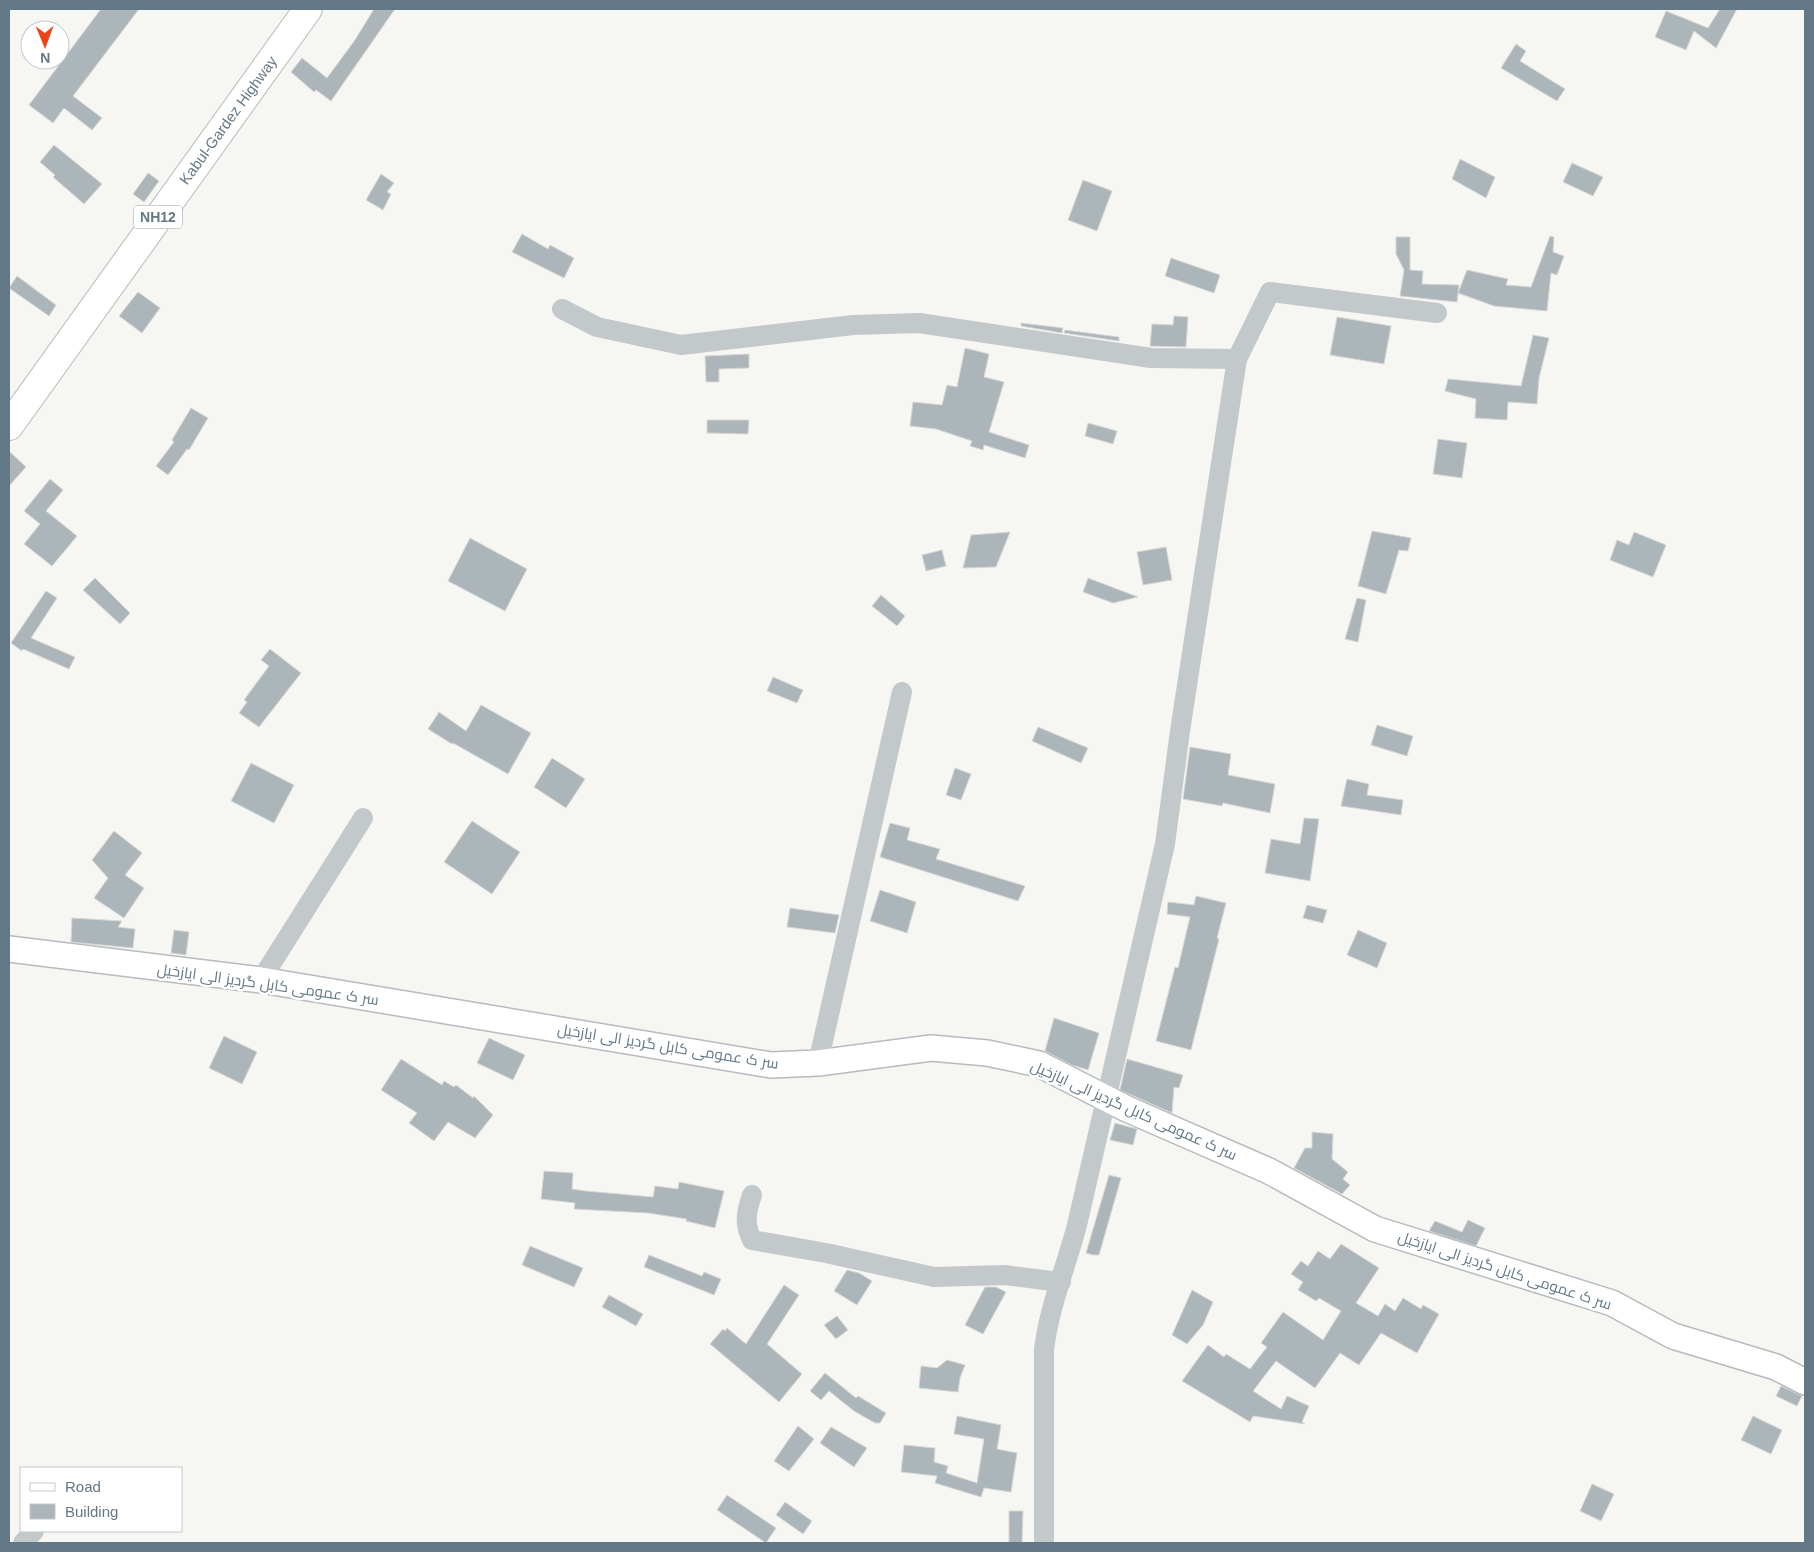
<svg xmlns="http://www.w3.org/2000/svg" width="1814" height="1552" font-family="Helvetica,Cairo,sans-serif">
<rect width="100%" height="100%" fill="#f6f6f2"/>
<g fill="#acb5ba" stroke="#d8d8d5">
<polygon points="101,9 139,9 73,96 102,118 92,130 64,108 53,123 29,105"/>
<polygon points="374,9 395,9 331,101 316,90 314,92 291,72 302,58 327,78 355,40"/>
<polygon points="1720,9 1737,9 1716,48 1694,31 1686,50 1655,37 1666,11 1708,28"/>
<polygon points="1516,44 1526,51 1520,61 1565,89 1557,101 1501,68"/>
<polygon points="54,145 102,184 84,204 53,177 55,175 40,162"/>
<polygon points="1460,159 1495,177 1486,198 1452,179"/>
<polygon points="1572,163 1603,177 1593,196 1563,182"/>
<polygon points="148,173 159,181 144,202 133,194"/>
<polygon points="381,174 394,183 387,192 391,194 383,210 366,200"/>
<polygon points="1083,180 1112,191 1097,231 1068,220"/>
<polygon points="522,234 548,249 550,245 574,258 564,278 512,252"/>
<polygon points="1550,236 1554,237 1553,252 1564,256 1557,275 1551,273 1547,311 1494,306 1458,293 1467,270 1508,279 1506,285 1531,287"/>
<polygon points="1396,237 1410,237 1410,270 1423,271 1422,284 1459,285 1457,302 1400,296 1404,270 1396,254"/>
<polygon points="1171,258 1220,275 1214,293 1165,276"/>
<polygon points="17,276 56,305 49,316 9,288"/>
<polygon points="138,292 160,308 142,333 119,316"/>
<polygon points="1174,316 1188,317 1186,347 1150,346 1152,324 1173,325"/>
<polygon points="1337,317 1391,326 1384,364 1330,355"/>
<polygon points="1021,323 1063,328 1062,333 1021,326"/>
<polygon points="1065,330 1119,337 1119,341 1064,333"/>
<polygon points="1533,335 1549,338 1539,378 1537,404 1508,402 1507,420 1475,418 1476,399 1445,391 1448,379 1521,386"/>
<polygon points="965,348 989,354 984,377 1004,382 989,432 1029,445 1025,458 984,445 983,450 970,446 972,441 936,429 910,426 913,402 942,405 947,385 957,387"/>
<polygon points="749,354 749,368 719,369 719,382 706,382 705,356"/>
<polygon points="191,408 208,418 189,450 187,449 168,475 156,466 174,442 172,440"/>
<polygon points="707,420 749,420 748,434 707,433"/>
<polygon points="1088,423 1117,431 1113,444 1085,436"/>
<polygon points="1438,439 1467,443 1462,478 1433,474"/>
<polygon points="9,451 26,467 9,486"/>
<polygon points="50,479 63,490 46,511 77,536 52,566 24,544 40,524 24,511"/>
<polygon points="1372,531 1411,538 1408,551 1399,550 1386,594 1358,586"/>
<polygon points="1010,532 996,567 963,568 971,535"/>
<polygon points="1634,532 1666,545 1653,577 1610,560 1617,540 1629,545"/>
<polygon points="470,538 527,569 505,611 448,581"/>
<polygon points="1166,547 1172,580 1143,585 1137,552"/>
<polygon points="942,550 946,566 926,571 922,555"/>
<polygon points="95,578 130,613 120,624 83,590"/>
<polygon points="1088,578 1138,597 1113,603 1083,592"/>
<polygon points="46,591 57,598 31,638 75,657 69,669 23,649 22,651 11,643"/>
<polygon points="881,595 905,616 897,626 872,606"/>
<polygon points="1357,598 1366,600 1358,642 1345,639"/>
<polygon points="270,649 301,673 259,727 239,713 247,702 244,700 269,666 261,660"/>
<polygon points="773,677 803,690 797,703 767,691"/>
<polygon points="481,705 531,733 508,774 453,743 452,744 428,729 439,712 466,731"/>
<polygon points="1377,725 1413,736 1407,756 1371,745"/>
<polygon points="1038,727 1088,748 1081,763 1032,741"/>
<polygon points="1190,747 1231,754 1228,775 1275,784 1270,813 1223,803 1222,806 1183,799"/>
<polygon points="552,758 585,779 566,808 534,787"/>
<polygon points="251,763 294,785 274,823 231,801"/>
<polygon points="955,768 971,774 961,800 946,795"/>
<polygon points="1347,779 1369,784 1367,795 1403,800 1401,815 1341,806"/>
<polygon points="1304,818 1319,819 1310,881 1265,873 1271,839 1300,844"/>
<polygon points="472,821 520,852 492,894 444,862"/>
<polygon points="890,823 910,828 907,840 940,849 936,859 1025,886 1018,901 880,857"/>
<polygon points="114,831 142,853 125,875 144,888 124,918 94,898 108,878 92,860"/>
<polygon points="880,890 916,902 907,933 870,921"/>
<polygon points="1196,896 1226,903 1217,938 1219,939 1191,1050 1156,1041 1175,967 1178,968 1190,917 1167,914 1168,902 1194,905"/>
<polygon points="1307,905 1327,910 1323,923 1303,918"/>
<polygon points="790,908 839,915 835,933 787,927"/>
<polygon points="72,918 122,921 118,927 135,929 133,948 71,942"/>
<polygon points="174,930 189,932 186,955 171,953"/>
<polygon points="1358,930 1387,943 1377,968 1347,955"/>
<polygon points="1054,1018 1099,1033 1088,1070 1072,1065 1045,1051"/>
<polygon points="224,1036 257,1052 242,1084 209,1068"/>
<polygon points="489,1038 525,1055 513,1080 477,1063"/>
<polygon points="401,1059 442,1085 444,1081 454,1087 456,1085 473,1098 474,1096 493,1115 475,1138 448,1122 434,1141 409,1123 417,1113 381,1090"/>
<polygon points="1127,1059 1183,1075 1179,1088 1174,1087 1172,1113 1120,1090"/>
<polygon points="1115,1123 1137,1129 1133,1145 1110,1140"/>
<polygon points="1312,1132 1333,1134 1332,1159 1348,1172 1343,1179 1350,1185 1342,1194 1294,1168 1305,1148 1312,1148"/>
<polygon points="544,1171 573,1173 572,1189 586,1191 653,1197 655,1186 678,1189 679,1182 724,1191 715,1228 686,1221 687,1219 648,1213 574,1209 575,1203 541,1199"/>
<polygon points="1109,1175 1121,1178 1099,1255 1093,1255 1086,1253"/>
<polygon points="1468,1220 1485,1228 1476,1246 1429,1231 1435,1221 1462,1232"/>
<polygon points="1341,1244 1379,1268 1356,1303 1378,1316 1385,1304 1395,1311 1403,1298 1421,1309 1423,1305 1439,1314 1417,1353 1381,1333 1359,1365 1340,1353 1315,1388 1276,1361 1253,1391 1281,1409 1287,1396 1309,1406 1302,1422 1305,1424 1253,1416 1250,1422 1182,1381 1208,1345 1224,1357 1226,1354 1250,1369 1267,1347 1261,1343 1283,1312 1323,1340 1341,1311 1319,1298 1316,1301 1298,1290 1303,1282 1291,1274 1301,1261 1308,1266 1318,1251 1330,1259"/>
<polygon points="530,1246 583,1268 574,1287 522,1265"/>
<polygon points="649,1255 702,1276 704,1272 721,1279 714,1295 644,1267"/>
<polygon points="847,1270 859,1273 872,1281 857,1305 834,1291"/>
<polygon points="784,1285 799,1295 767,1344 802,1374 779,1402 710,1344 723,1329 725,1331 727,1328 746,1344"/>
<polygon points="985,1287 996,1287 1006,1292 983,1334 965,1325"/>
<polygon points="1192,1290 1213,1302 1203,1325 1187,1344 1172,1335"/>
<polygon points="609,1295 643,1314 636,1326 602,1307"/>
<polygon points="837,1316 848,1330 836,1339 824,1325"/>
<polygon points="947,1360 965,1365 960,1378 958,1392 919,1388 921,1366 937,1368"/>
<polygon points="825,1373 856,1398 858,1396 886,1413 880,1423 875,1423 854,1411 829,1391 821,1400 810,1391"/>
<polygon points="1781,1386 1802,1396 1797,1406 1776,1396"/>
<polygon points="957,1416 1001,1425 997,1449 1017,1453 1011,1492 984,1488 981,1497 935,1483 937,1476 901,1472 904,1445 935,1448 934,1462 948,1466 946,1473 977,1483 984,1439 954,1434"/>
<polygon points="1753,1416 1782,1430 1771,1454 1741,1440"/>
<polygon points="798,1426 814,1439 789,1471 774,1461"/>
<polygon points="831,1427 867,1448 854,1467 820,1443"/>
<polygon points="1592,1484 1614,1494 1601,1521 1580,1511"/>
<polygon points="727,1495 776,1528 766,1543 717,1510"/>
<polygon points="785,1502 812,1521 803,1534 776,1515"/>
<polygon points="1009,1511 1023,1511 1022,1543 1009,1543"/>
</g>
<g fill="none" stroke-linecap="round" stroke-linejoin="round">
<defs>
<polyline id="major" points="9,949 261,980 771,1065 818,1063 931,1048 987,1053 1039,1064 1127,1109 1269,1171 1375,1229 1612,1303 1673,1336 1776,1367 1805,1382"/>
<polyline id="highway" points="9,426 308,9"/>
</defs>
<use href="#major" stroke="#b6bbbe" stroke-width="28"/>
<use href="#highway" stroke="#b7bbbe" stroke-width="30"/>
<g stroke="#c3c8cb" stroke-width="20">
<polyline points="562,309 597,327 681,345 853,325 919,323 1151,358 1237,359"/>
<polyline points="261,980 363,818"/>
<polyline points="818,1063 902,692"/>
<path d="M 752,1195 C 746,1212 744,1224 752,1240 L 826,1253 L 934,1277 L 1004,1275 L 1061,1282"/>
<polyline points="23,1543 34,1531"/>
<path d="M 1044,1543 L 1044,1350 C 1049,1307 1066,1267 1077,1225 L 1165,844 L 1180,731 L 1237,359 L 1270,292 L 1437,313"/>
</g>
<use href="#major" stroke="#fff" stroke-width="25"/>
<use href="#highway" stroke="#fff" stroke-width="28"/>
</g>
<g text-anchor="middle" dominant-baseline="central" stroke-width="5" stroke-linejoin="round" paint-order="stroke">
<rect fill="#fff" stroke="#92a0aa" stroke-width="1" x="134" y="205.5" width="48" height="23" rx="4"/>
<g font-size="14" font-weight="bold" fill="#637886">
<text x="158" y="217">NH12</text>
</g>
<g font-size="15" fill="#637886" stroke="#fff">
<text transform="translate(228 120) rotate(-54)">Kabul-Gardez Highway</text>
<text transform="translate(268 984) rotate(8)">سر ک عمومی کابل گردیز الی ایازخیل</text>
<text transform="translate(668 1046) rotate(9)">سر ک عمومی کابل گردیز الی ایازخیل</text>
<text transform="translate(1134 1110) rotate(24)">سر ک عمومی کابل گردیز الی ایازخیل</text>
<text transform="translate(1505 1270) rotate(18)">سر ک عمومی کابل گردیز الی ایازخیل</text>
</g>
</g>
<rect width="1814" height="1552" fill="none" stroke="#637886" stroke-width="20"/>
<rect x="20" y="1467" width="162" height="65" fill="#ffffff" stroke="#c1c9cf"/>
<rect x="30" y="1483" width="25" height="8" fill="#ffffff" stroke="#c1c9cf"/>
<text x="65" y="1492" font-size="15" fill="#637886">Road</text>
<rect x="30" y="1504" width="25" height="15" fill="#acb5ba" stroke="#c1c9cf"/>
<text x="65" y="1517" font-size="15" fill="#637886">Building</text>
<g transform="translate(45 45) rotate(179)"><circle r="24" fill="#ffffff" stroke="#c1c9cf"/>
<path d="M0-4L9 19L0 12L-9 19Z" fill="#ee441a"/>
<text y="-8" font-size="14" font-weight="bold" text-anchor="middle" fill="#637886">N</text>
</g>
</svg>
